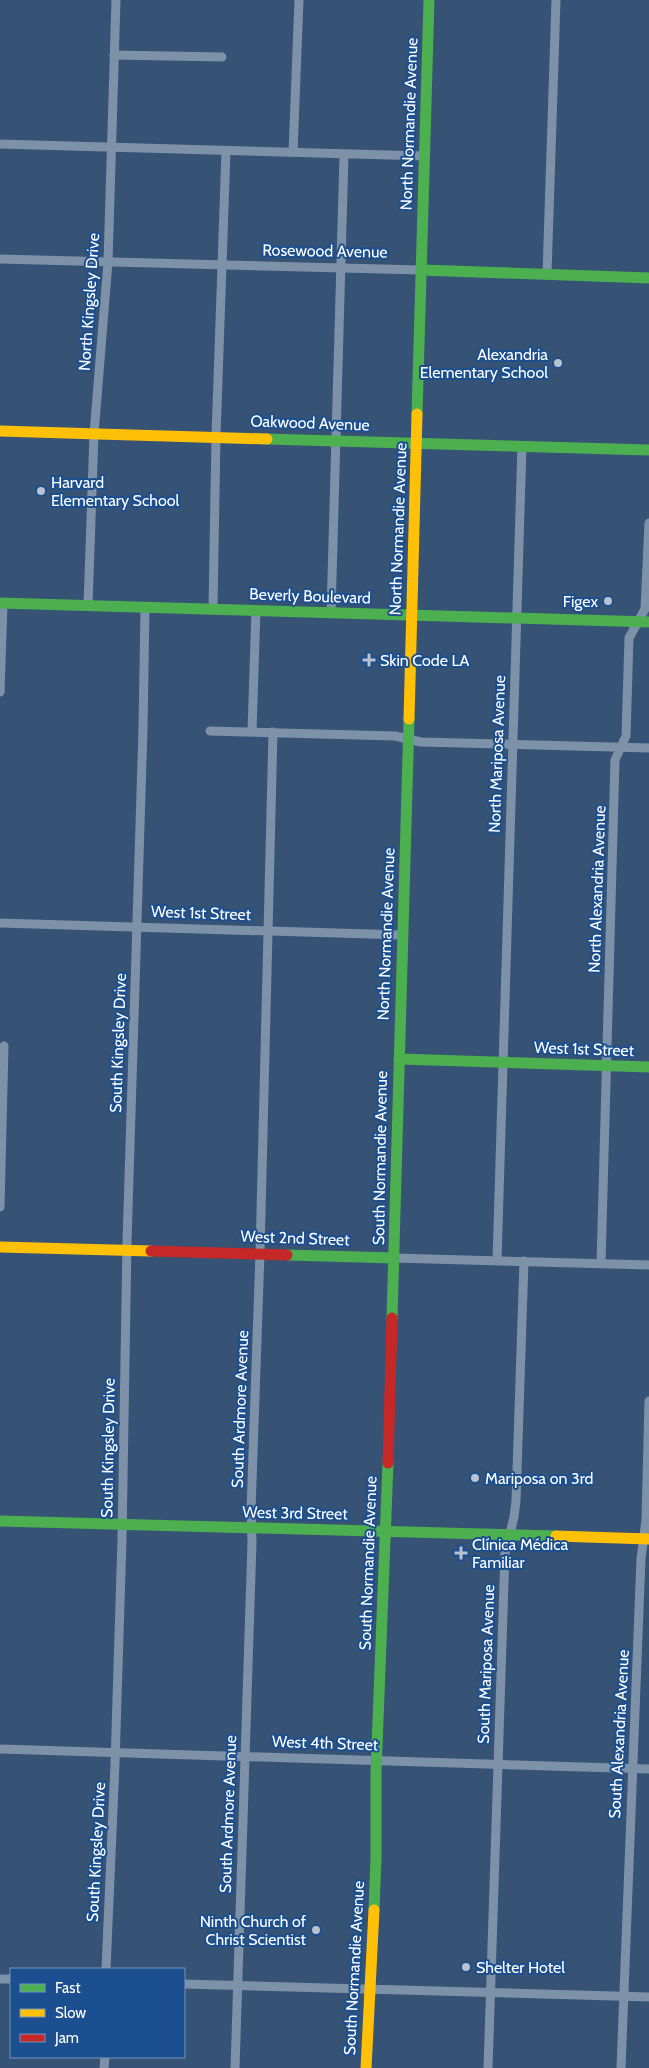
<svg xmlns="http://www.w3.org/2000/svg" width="649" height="2068" font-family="Cabin,sans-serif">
<rect width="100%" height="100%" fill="#365274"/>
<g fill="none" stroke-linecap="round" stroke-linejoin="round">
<g stroke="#7d92a8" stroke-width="9">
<polyline points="114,55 222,57"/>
<polyline points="0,144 425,156"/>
<polyline points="293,152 299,0"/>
<polyline points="0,259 421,270"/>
<polyline points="547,274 556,0"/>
<polyline points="88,605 94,434 108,262 116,0"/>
<polyline points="213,609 216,436 226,151"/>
<polyline points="331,613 344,155"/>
<polyline points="0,692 3,604"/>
<polyline points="210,731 395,736 421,742 649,748"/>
<polyline points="252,731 256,610"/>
<polyline points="0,923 402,935"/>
<polyline points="0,1207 4,1046"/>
<polyline points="394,1258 649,1265"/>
<polyline points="497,1260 522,446"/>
<polyline points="601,1263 615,760 626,736 629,638 645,609 649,523"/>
<polyline points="0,1749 649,1769"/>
<polyline points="106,1969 115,1764 122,1539 127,1242 143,729 145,608"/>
<polyline points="0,1979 11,1979"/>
<polyline points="184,1984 649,1997"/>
<polyline points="104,2068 105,2057"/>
<polyline points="235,2068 252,1542 251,1511 260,1253 273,732"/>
<polyline points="488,2068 505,1553 514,1517 516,1501 524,1261"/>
<polyline points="621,2068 641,1559 646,1520 649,1401"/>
</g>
<g stroke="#4caf50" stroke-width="11">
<polyline points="421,270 649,278"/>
<polyline points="417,414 429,0"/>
<polyline points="267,439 649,450"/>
<polyline points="0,603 649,622"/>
<polyline points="399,1059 649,1067"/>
<polyline points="287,1255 394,1258"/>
<polyline points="392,1318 409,719"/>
<polyline points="0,1521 556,1536"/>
<polyline points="374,1910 376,1858 376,1772 388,1463"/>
</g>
<g stroke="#ffc107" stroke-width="11">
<polyline points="0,431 267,439"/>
<polyline points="409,719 417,414"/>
<polyline points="0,1247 151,1251"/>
<polyline points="556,1536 649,1539"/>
<polyline points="366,2068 374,1910"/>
</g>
<g stroke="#c62828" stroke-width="11">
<polyline points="151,1251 287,1255"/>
<polyline points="388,1463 392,1318"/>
</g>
</g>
<g fill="#b9c2ce" stroke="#1b4f8f" stroke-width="2">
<circle cx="558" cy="363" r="5"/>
<circle cx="41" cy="491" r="5"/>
<circle cx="608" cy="601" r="5"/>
<path d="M366.5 652.5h5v5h5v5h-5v5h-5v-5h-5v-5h5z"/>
<circle cx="475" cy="1478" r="5"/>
<path d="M458.5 1545.5h5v5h5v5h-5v5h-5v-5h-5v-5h5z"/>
<circle cx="316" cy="1930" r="5"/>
<circle cx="466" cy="1967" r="5"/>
</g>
<g text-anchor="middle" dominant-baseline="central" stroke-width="4" stroke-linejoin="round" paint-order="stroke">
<g font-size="16" fill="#fff" stroke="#1b4f8f">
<text transform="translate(409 124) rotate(-88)">North Normandie Avenue</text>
<text transform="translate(325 251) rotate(1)">Rosewood Avenue</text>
<text transform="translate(89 302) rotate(-86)">North Kingsley Drive</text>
<text transform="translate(310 423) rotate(2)">Oakwood Avenue</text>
<text transform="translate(398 529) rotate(-88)">North Normandie Avenue</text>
<text transform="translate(310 596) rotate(2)">Beverly Boulevard</text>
<text transform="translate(497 754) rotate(-88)">North Mariposa Avenue</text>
<text transform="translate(597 889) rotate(-88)">North Alexandria Avenue</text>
<text transform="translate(201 913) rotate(2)">West 1st Street</text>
<text transform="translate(386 934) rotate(-88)">North Normandie Avenue</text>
<text transform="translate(118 1043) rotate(-88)">South Kingsley Drive</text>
<text transform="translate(584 1049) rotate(2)">West 1st Street</text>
<text transform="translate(380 1158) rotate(-89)">South Normandie Avenue</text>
<text transform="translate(295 1238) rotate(2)">West 2nd Street</text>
<text transform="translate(240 1409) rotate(-88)">South Ardmore Avenue</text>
<text transform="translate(108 1448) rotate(-89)">South Kingsley Drive</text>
<text transform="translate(295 1513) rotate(1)">West 3rd Street</text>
<text transform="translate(368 1563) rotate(-88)">South Normandie Avenue</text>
<text transform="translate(486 1664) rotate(-88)">South Mariposa Avenue</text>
<text transform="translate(619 1734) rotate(-87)">South Alexandria Avenue</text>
<text transform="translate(325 1743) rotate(2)">West 4th Street</text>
<text transform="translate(228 1814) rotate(-88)">South Ardmore Avenue</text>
<text transform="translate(96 1852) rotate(-87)">South Kingsley Drive</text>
<text transform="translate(354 1968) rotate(-87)">South Normandie Avenue</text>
</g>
<g font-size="16" fill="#fff" stroke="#1b4f8f" text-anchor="start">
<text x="548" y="354" text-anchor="end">Alexandria<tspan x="548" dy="18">Elementary School</tspan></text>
<text x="51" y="482">Harvard<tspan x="51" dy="18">Elementary School</tspan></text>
<text x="598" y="601" text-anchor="end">Figex</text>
<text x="380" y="660">Skin Code LA</text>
<text x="485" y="1478">Mariposa on 3rd</text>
<text x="472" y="1544">Clínica Médica<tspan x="472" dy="18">Familiar</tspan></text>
<text x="306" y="1921" text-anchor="end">Ninth Church of<tspan x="306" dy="18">Christ Scientist</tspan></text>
<text x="476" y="1967">Shelter Hotel</text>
</g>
</g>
<rect x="10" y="1968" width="175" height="90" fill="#1b4f8f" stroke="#7695bc"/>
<rect x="20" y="1984" width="25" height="8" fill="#4caf50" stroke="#7695bc"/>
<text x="55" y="1993" font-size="15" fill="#ffffff">Fast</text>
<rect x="20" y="2009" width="25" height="8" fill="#ffc107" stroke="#7695bc"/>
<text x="55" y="2018" font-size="15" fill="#ffffff">Slow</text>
<rect x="20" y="2034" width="25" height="8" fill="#c62828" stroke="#7695bc"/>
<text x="55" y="2043" font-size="15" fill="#ffffff">Jam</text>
</svg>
